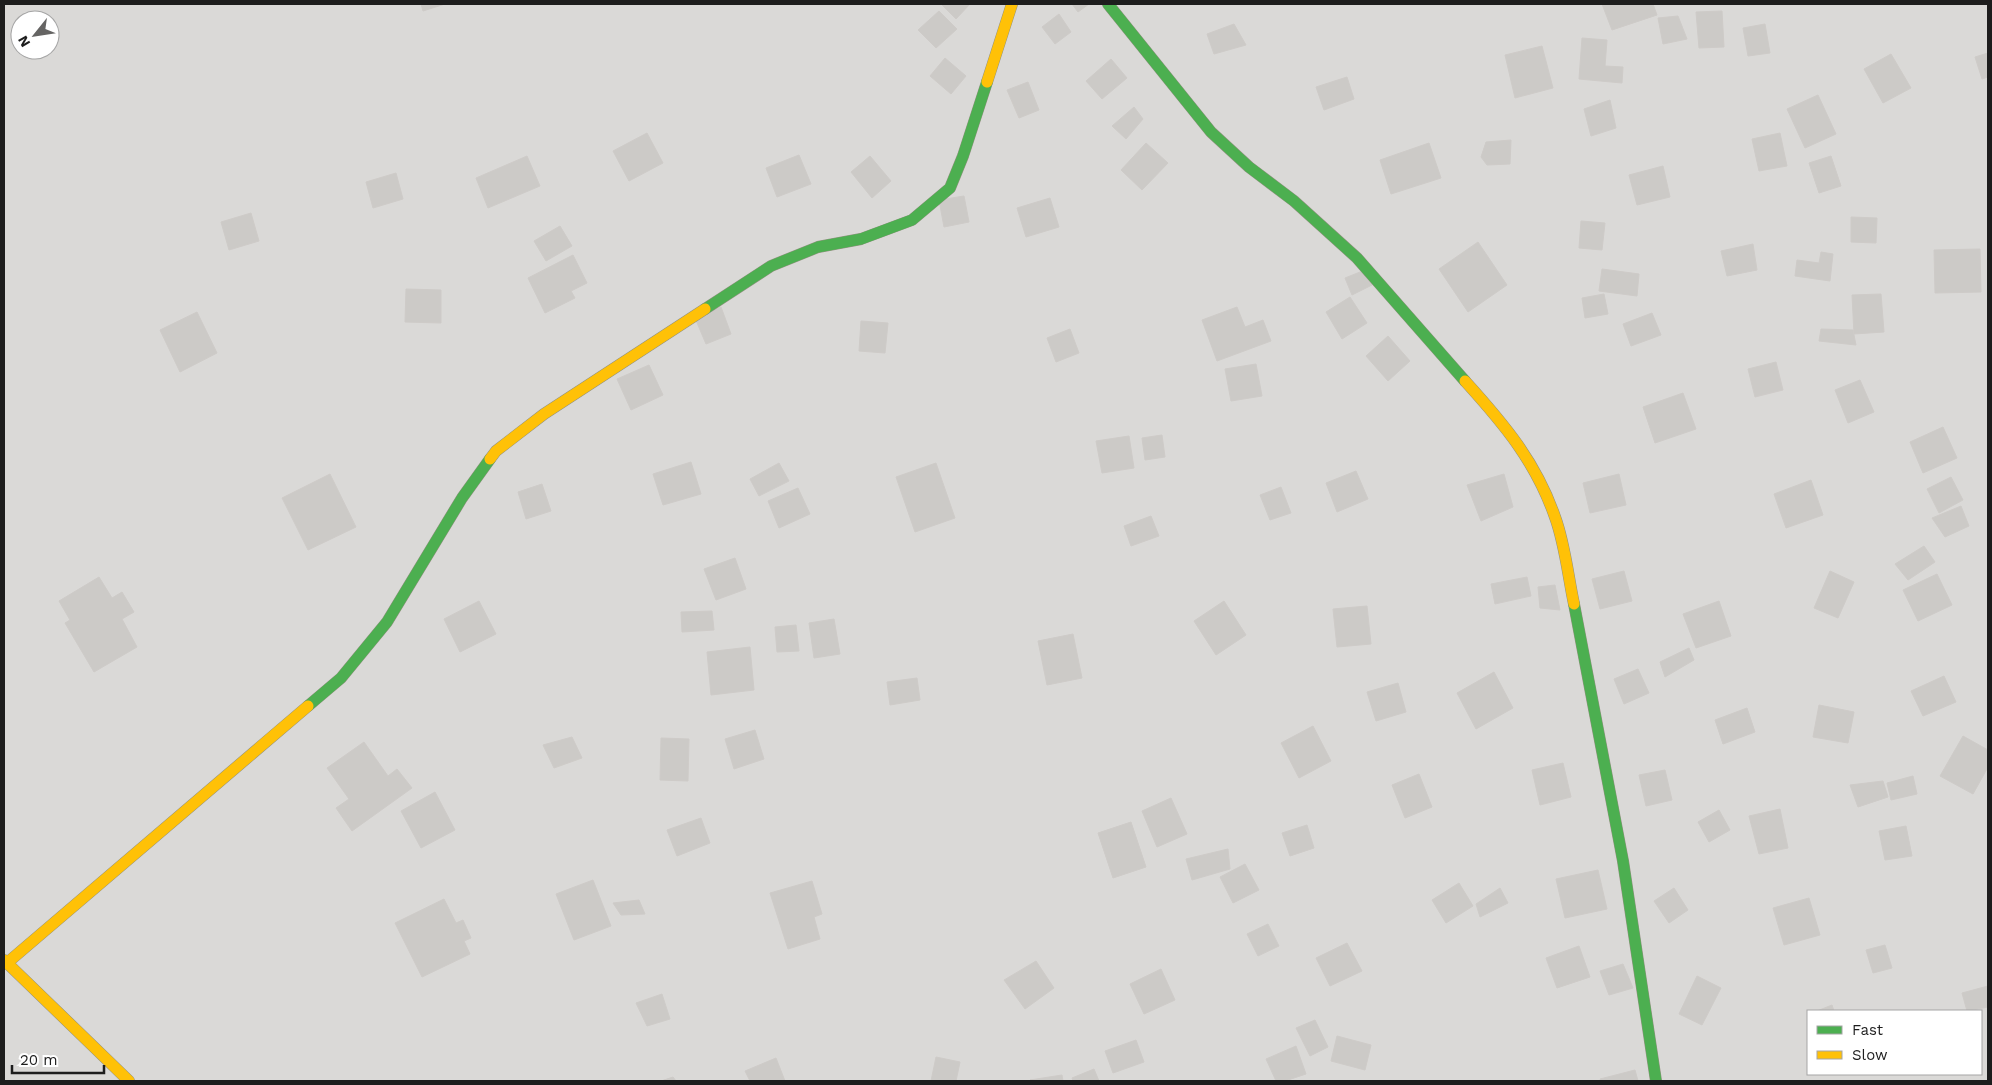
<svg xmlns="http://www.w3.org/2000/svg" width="1992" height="1085" font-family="'Work Sans',sans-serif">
<rect width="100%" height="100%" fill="#ebe9e6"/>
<path fill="#dad9d7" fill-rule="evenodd" d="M 4,4 L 1988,4 L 1988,1081 L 4,1081 ZM 20,20 L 50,20 L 50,50 L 20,50 ZM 1808,1011 L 1981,1011 L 1981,1074 L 1808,1074 Z"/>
<g fill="#cccac7" stroke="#cecbc8">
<polygon points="421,4 445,4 423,11"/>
<polygon points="941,4 970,4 956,19"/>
<polygon points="1072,4 1089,4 1078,12"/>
<polygon points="1602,4 1653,4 1657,15 1612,30"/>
<polygon points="939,11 957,29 936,48 918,30"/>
<polygon points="1722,11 1724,47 1699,48 1696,12"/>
<polygon points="1059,14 1071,32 1055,44 1042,27"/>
<polygon points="1678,16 1687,39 1663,44 1658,18"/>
<polygon points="1234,24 1246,45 1214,54 1207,34"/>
<polygon points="1765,24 1770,53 1748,56 1743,28"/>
<polygon points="1582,38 1607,40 1605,66 1623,67 1622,83 1579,79"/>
<polygon points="1542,46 1553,88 1515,98 1505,55"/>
<polygon points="1988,53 1988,77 1982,79 1975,57"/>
<polygon points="1891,54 1911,88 1883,103 1864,69"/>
<polygon points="945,58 966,76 951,94 930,76"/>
<polygon points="1111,59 1127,78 1102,99 1086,81"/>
<polygon points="1347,77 1354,99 1324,110 1316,87"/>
<polygon points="1028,82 1039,110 1019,118 1007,90"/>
<polygon points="1818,95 1836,134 1805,148 1787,109"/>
<polygon points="1610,100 1616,128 1591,136 1584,109"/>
<polygon points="1134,107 1143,119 1126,139 1112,126"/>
<polygon points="647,133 663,163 629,181 613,151"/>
<polygon points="1780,133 1787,166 1759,171 1752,139"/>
<polygon points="1511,140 1510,164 1487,165 1481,157 1486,142"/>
<polygon points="1146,143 1168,163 1142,190 1121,170"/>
<polygon points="1429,143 1441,178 1391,194 1380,160"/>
<polygon points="799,155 811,184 777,197 766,168"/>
<polygon points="527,156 540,186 488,208 476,178"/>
<polygon points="870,156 891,181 872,198 851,172"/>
<polygon points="1831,156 1841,186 1819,193 1809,163"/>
<polygon points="1663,166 1670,197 1637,205 1629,175"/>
<polygon points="396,173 403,199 373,208 366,182"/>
<polygon points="964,196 969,222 944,227 939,200"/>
<polygon points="1050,198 1059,227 1026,237 1017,208"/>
<polygon points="251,213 259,241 229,250 221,222"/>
<polygon points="1851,217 1877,218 1876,243 1851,242"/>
<polygon points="1581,221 1605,223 1602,250 1579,248"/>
<polygon points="560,226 572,246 546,261 534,241"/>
<polygon points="1478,242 1507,285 1468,312 1439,269"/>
<polygon points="1753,244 1757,270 1727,276 1721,251"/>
<polygon points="1980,249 1981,292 1935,293 1934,250"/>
<polygon points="1821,252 1833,254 1830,281 1795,276 1797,260 1819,263"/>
<polygon points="573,255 587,283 571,291 575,298 545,313 528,278"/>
<polygon points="1602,269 1639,274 1637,296 1599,291"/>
<polygon points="1365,270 1372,285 1352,295 1345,278"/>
<polygon points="406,289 441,290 441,323 405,322"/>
<polygon points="1604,294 1608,314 1585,318 1582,298"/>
<polygon points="1881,294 1884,332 1854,334 1852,295"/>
<polygon points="1350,297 1367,323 1342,339 1326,312"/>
<polygon points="721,307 731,334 706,344 695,318"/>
<polygon points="1237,307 1245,327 1263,320 1271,341 1217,361 1202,320"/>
<polygon points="197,312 217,353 180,372 160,330"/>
<polygon points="1652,313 1661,335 1631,346 1623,324"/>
<polygon points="861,321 888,323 885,353 859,351"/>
<polygon points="1070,329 1079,353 1056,362 1047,338"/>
<polygon points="1821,329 1853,330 1856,345 1819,341"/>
<polygon points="1388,336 1410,361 1388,381 1366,356"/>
<polygon points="1776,362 1783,390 1755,397 1748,369"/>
<polygon points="1256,364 1262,396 1231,401 1225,369"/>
<polygon points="649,365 663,395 631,410 617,379"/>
<polygon points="1860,380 1874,412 1848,423 1835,390"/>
<polygon points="1683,393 1696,429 1655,443 1643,407"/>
<polygon points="1943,427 1957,458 1923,473 1910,442"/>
<polygon points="1162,435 1165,457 1145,460 1142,438"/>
<polygon points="1129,436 1134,468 1102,473 1096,441"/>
<polygon points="691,462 701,494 663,505 653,474"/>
<polygon points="779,463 789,481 759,496 750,479"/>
<polygon points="936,463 955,518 915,532 896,477"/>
<polygon points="1356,471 1368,499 1337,512 1326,483"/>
<polygon points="330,474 356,527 308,550 282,498"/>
<polygon points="1504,474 1513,507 1481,521 1467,485"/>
<polygon points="1619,474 1626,505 1590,513 1583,483"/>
<polygon points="1951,477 1963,500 1939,513 1927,489"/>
<polygon points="1811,480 1823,515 1786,528 1774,494"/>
<polygon points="542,484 551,511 526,519 518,492"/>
<polygon points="1281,487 1291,513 1270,520 1260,495"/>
<polygon points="798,488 810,514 779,528 768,501"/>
<polygon points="1961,506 1969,526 1945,537 1932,518"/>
<polygon points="1151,516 1159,536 1131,546 1124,526"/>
<polygon points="1924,546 1935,562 1908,580 1895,564"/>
<polygon points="735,558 746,589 716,600 704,569"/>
<polygon points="1624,571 1632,601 1600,609 1592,579"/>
<polygon points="1830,571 1854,582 1838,618 1814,608"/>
<polygon points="1937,574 1952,605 1918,621 1903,590"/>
<polygon points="99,577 112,598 122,592 134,612 122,619 137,647 94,672 65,623 70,620 59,601"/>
<polygon points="1527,577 1531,596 1495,604 1491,584"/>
<polygon points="1555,585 1560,610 1540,608 1538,587"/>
<polygon points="479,601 496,634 460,652 444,619"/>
<polygon points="1224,601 1246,635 1216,655 1194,621"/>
<polygon points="1719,601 1731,636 1696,648 1683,614"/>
<polygon points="1367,606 1371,644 1337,647 1333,609"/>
<polygon points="712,611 714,630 682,632 681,612"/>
<polygon points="834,619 840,654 814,658 809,623"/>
<polygon points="796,625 799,651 777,652 775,627"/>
<polygon points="1073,634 1082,678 1047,685 1038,641"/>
<polygon points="750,647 754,690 711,695 707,652"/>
<polygon points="1689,648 1694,660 1665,677 1660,662"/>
<polygon points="1638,669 1649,693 1624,704 1614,679"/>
<polygon points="1494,672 1513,708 1476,729 1457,693"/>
<polygon points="1944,676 1956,702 1923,716 1911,691"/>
<polygon points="917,678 920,700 890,705 887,682"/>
<polygon points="1398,683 1406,712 1376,721 1367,692"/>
<polygon points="1819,705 1854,712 1848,743 1813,737"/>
<polygon points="1747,708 1755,732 1723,744 1715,720"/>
<polygon points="1313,726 1331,761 1299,778 1281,743"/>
<polygon points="755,730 764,759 734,769 725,739"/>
<polygon points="1963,736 1988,750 1988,767 1973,794 1940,776"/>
<polygon points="572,737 582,758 554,768 543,745"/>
<polygon points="661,738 689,739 688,781 660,780"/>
<polygon points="364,742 388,776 397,769 412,788 352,831 336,808 349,799 327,768"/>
<polygon points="1563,763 1571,797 1540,805 1532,770"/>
<polygon points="1665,770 1672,800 1646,806 1639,775"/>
<polygon points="1419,774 1432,807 1405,818 1392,785"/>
<polygon points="1913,776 1917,794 1891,800 1887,783"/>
<polygon points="1883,781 1888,797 1858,807 1850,785"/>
<polygon points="435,792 455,830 421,848 401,811"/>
<polygon points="1171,798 1187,834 1157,847 1142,811"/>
<polygon points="1780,809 1788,848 1759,854 1749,816"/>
<polygon points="1719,810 1730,830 1709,842 1698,822"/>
<polygon points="701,818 710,843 677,856 667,830"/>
<polygon points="1131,822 1146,867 1113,878 1098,833"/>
<polygon points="1307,825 1314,848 1290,856 1282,833"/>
<polygon points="1906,826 1912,856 1885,860 1879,831"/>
<polygon points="1228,849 1230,869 1192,880 1186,859"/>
<polygon points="1245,864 1259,890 1233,903 1220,877"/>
<polygon points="1598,870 1607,909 1565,918 1556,879"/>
<polygon points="593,880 611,926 574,940 556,894"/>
<polygon points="812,881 822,914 814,917 820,939 788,949 770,893"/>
<polygon points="1459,883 1473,906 1446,923 1432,900"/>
<polygon points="1500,888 1508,903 1480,917 1476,904"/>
<polygon points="1674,888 1688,910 1669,923 1654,901"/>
<polygon points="1809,898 1820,935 1784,945 1773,908"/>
<polygon points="444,899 456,923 463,920 471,938 464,941 470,954 422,977 395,923"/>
<polygon points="639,900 645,914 621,915 613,903"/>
<polygon points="1268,924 1279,946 1258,956 1247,934"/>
<polygon points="1347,943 1362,971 1330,986 1316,958"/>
<polygon points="1885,945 1892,968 1873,973 1866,950"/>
<polygon points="1579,946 1590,977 1557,988 1546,958"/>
<polygon points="1036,961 1054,988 1025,1009 1004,980"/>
<polygon points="1623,964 1633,988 1609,995 1600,971"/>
<polygon points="1161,969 1175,1000 1144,1014 1130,984"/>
<polygon points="1697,976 1721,988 1702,1025 1679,1014"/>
<polygon points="1988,986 1988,1007 1967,1011 1962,993"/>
<polygon points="662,994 670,1019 647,1026 636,1003"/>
<polygon points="1832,1005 1834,1011 1817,1011"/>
<polygon points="1315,1020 1328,1047 1310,1056 1296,1028"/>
<polygon points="1337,1036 1371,1045 1365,1070 1331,1061"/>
<polygon points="1136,1040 1144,1062 1113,1073 1105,1051"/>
<polygon points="1296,1046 1306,1074 1285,1081 1276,1081 1266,1059"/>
<polygon points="936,1057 960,1062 956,1081 931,1081"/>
<polygon points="776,1058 785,1081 750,1081 745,1071"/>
<polygon points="1094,1069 1099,1081 1073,1081 1072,1078"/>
<polygon points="1635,1070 1638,1081 1601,1081 1600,1079"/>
<polygon points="1062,1075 1063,1081 1030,1080"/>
<polygon points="673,1077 676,1081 690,1081 661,1081"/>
</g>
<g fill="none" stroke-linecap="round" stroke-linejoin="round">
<defs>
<g id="fast">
<polyline points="1108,4 1211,132 1249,167 1294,201 1357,258 1465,381"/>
<polyline points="705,309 771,266 818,247 861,239 912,220 950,188 963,156 987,82"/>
<polyline points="1574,604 1623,861 1656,1081"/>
<polyline points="308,706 341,678 387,622 462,498 490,459"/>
</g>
<g id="slow">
<polyline points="987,82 1012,4"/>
<path d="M 1465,381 C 1504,424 1536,462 1555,517 C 1565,544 1568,576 1574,604"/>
<polyline points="490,459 496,451 544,414 705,309"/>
<polyline points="4,960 129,1081"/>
<polyline points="7,963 308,706"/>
</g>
</defs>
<use href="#fast" stroke="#929280" stroke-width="12"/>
<use href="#slow" stroke="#929280" stroke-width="12"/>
<use href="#fast" stroke="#4caf50" stroke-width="11"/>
<use href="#slow" stroke="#ffc107" stroke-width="11"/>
</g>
<rect width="1992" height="1085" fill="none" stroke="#1d1d1d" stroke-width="10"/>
<rect x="1807" y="1010" width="175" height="65" fill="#ffffff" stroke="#a5a5a5"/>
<rect x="1817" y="1026" width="25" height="8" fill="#4caf50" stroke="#a5a5a5"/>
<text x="1852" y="1035" font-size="15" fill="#1d1d1d">Fast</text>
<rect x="1817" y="1051" width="25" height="8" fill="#ffc107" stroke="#a5a5a5"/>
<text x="1852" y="1060" font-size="15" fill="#1d1d1d">Slow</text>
<g transform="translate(35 35) rotate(240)"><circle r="24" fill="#ffffff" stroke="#a5a5a5"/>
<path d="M0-4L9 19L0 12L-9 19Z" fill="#656463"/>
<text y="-8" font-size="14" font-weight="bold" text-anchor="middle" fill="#1d1d1d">N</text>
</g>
<path d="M12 1065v8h92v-8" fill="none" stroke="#1d1d1d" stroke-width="2.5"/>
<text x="20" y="1065" font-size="15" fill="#1d1d1d" stroke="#ffffff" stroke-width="4" paint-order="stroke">20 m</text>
</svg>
